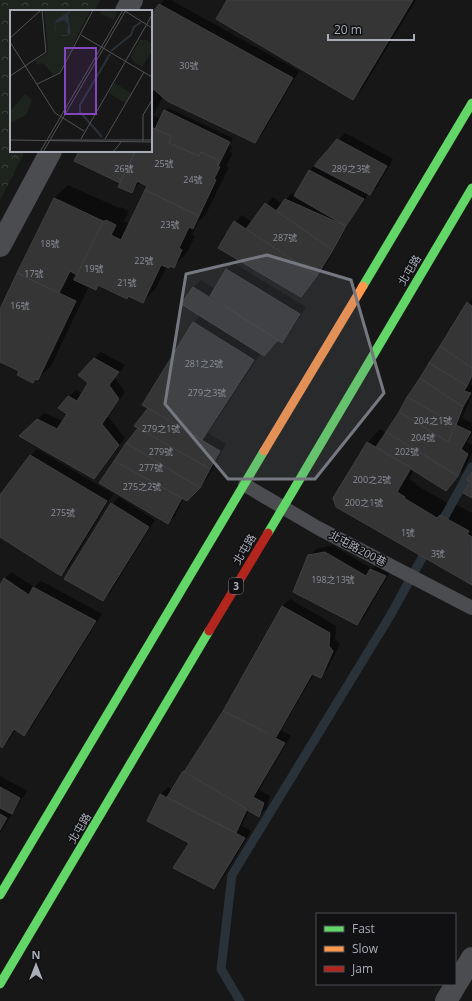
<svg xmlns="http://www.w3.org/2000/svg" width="472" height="1001" font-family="'Open Sans','Noto Sans TC',sans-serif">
<defs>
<pattern id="park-crowns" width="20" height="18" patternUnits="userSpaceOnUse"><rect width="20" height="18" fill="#1d241e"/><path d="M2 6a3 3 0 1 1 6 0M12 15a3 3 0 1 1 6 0" fill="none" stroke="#3b413d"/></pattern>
</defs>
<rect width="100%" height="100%" fill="#171717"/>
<polygon fill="url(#park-crowns)" points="0,0 100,0 95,11 11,11 11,151 25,151 0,200"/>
<g fill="#0007" fill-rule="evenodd">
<path d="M 164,0 L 171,0 L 299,71 L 262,134 L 255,141 L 163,96 L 153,115 L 160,119 L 168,108 L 233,138 L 229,146 L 232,147 L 230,152 L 233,153 L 226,166 L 229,167 L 206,214 L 198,222 L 192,235 L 195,236 L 187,253 L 173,267 L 167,266 L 156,288 L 143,302 L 129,295 L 127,298 L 99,285 L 95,289 L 89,286 L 51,366 L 37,379 L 36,379 L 33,381 L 20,371 L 0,361 L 0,312 L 55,198 L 68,185 L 119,208 L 120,207 L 129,211 L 124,221 L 130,224 L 149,186 L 141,182 L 131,192 L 121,182 L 80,151 L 151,151 L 151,16 ZM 75,273 L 78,274 L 75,281 L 72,280 Z"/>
<polygon points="229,0 416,0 362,89 353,99"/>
<polygon points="345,133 393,159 377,187 370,194 369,193 351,219 324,268 301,296 235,222 242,215 252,222 273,197 282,204 292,193 296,194 310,170"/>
<polygon points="234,263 306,307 289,334 282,341 279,339 264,355 261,353 208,433 226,444 206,480 187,500 184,498 175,516 168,523 140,428 150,408 144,404 194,323 201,315 183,303 194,287 201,280 215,289 227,269"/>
<polygon points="472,299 472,381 470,384 472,385 472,395 462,418 472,423 472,434 467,442 472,445 472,453 465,468 446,490 414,470 409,479 417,484 416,485 451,505 453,503 472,513 472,584 334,498 368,442 380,429 386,433 468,303"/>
<polygon points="101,352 125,365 115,378 125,392 108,417 125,438 101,471 94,478 21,436 44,413 63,421 68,414 69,397 76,390 83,394 89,383 79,374"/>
<polygon points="37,449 113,494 68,568 61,575 0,536 0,497 30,456"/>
<polygon points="119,497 155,520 110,593 103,600 112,504"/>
<polygon points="332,545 372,569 378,563 392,569 364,617 357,624 309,556 316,549"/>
<polygon points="11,572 34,587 41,581 102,614 31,728 24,735 16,729 9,740 2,747 0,745 0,587 5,579"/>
<polygon points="290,599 336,626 335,639 340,644 327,670 320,677 314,674 281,730 291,736 259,790 270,796 266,809 259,815 249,810 242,826 251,831 221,881 214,888 190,843 149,820 161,794 168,787 173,790 184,772 189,767 224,711 283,606"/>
<polygon points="0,776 27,791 0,833"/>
</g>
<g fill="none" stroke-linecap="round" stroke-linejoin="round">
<g stroke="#2a3239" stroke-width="9">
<polyline points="439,527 472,467"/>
<polyline points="240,1001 221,969 232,875 390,616 428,547"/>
</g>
</g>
<g fill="#353536" stroke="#3f4043">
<polygon points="227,0 413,0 353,100 216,19"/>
<polygon points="159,4 293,78 255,143 167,101 151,87 151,15"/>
<polygon points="164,110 230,142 218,166 217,165 219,161 201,152 199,156 169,143 171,136 155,129"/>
<polygon points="151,127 171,136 169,143 199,156 201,152 219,161 217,165 220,167 214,179 216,180 199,216 145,190 147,186 137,181 132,193 118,187 135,151 151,151"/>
<polygon points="337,139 387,166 370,195 314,166"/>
<polygon points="79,151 135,151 120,183 74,161"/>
<polygon points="309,170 364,199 346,226 294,196"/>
<polygon points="145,190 199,216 193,229 189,227 179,248 182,250 174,268 170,266 169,268 161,265 143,303 128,296 127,299 98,285 96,290 74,280 103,221 105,221 106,220 116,225 111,235 121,240"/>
<polygon points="54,198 103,221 77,275 70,271 59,293 17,273"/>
<polygon points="285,199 346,226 333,250 276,211"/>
<polygon points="265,203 333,250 317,276 246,229"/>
<polygon points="234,221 317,276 301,297 218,248"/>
<polygon points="226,269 300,314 282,343 210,296"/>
<polygon points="17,273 76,301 38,380 35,379 33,383 17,375 19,371 0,362 0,309"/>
<polygon points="193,287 278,340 264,356 181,304"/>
<polygon points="467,302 472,306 472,368 440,346"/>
<polygon points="193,322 254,360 202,440 142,405"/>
<polygon points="440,346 472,368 472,376 467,386 429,363"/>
<polygon points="94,358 119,372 109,385 119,399 102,424 119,445 94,479 19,436 37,419 57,429 67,414 58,408 68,396 77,401 88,383 78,375"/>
<polygon points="429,363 467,386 464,391 471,393 463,407 420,378"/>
<polygon points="420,378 463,407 456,425 407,397"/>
<polygon points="407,397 456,425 448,442 399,412"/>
<polygon points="148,408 220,451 210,469 134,426"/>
<polygon points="399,412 448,442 456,425 471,432 461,449 468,454 458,476 386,432"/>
<polygon points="138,428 210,469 200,488 126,443"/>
<polygon points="386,432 458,476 446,491 376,447"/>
<polygon points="367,442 411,468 397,492 405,497 404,498 437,518 440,515 469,531 467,534 472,537 472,585 336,507 333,498"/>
<polygon points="126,443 200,488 187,501 114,461"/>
<polygon points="30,455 107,501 61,576 0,537 0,495"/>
<polygon points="114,461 182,498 168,524 99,483"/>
<polygon points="472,472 472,498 463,493 470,481 467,480"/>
<polygon points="111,503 149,527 103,601 64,579"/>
<polygon points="325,552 366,576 370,569 386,576 357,625 293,592 308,555"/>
<polygon points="4,578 29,595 33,587 96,621 24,736 14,729 2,748 0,746 0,585"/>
<polygon points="282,606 330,633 329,646 333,651 321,678 312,674 276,737 223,711"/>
<polygon points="223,711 285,743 253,797 264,803 259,817 184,772"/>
<polygon points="183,771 247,809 236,833 167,797"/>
<polygon points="0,787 20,798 12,814 0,808"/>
<polygon points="160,794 245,838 214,889 173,868 189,843 147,821"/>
<polygon points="0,814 7,818 0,830"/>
</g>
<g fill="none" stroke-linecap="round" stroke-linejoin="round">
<polyline stroke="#4b4c50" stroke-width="14" points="245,485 318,528 472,608"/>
<g stroke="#4b4c50" stroke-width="22">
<polyline points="126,11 132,0"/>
<polyline points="0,246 51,151"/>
<polyline points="446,1001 472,958"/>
</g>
<g stroke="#63d668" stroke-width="9">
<polyline points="363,286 472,103"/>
<polyline points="268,533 472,188"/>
<polyline points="0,895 264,451"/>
<polyline points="0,984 209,631"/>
</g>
<polyline stroke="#ff974d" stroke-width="9" points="264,451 363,286"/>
<polyline stroke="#b3261e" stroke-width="9" points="209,631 268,533"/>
</g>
<path fill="#757880" fill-opacity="0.2" stroke="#757880" stroke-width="3" stroke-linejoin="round" d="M 267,255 L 351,280 L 384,393 L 315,479 L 228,479 L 165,404 L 186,274 Z"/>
<g text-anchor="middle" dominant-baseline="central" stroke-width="3" stroke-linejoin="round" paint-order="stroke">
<g font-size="9" fill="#8b8f98">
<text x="189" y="65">30號</text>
<text x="164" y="163">25號</text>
<text x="124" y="168">26號</text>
<text x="351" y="168">289之3號</text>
<text x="193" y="179">24號</text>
<text x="170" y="224">23號</text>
<text x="285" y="237">287號</text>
<text x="50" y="243">18號</text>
<text x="144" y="260">22號</text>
<text x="94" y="268">19號</text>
<text x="34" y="273">17號</text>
<text x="127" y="282">21號</text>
<text x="20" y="305">16號</text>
<text x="204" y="363">281之2號</text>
<text x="207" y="392">279之3號</text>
<text x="433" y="420">204之1號</text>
<text x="161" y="428">279之1號</text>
<text x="423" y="437">204號</text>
<text x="161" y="451">279號</text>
<text x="407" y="451">202號</text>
<text x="151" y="467">277號</text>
<text x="372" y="479">200之2號</text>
<text x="142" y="486">275之2號</text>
<text x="364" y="502">200之1號</text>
<text x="63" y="512">275號</text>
<text x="408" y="532">1號</text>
<text x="438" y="553">3號</text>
<text x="333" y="579">198之13號</text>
</g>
<rect fill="#111113" stroke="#7b7e86" stroke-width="1" x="229" y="578" width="14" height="16" rx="3"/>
<g font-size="10" font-weight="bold" fill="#a8adb8">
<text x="236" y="586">3</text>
</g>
<g font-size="11" fill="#a8adb8" stroke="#111113">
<text transform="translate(409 270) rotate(-59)">北屯路</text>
<text transform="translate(358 548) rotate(28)">北屯路200巷</text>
<text transform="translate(244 549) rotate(-59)">北屯路</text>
<text transform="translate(79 828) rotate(-59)">北屯路</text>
</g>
</g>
<g transform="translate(10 10)">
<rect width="142" height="142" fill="#171717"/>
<path d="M 131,32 L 136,32 L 141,37 L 133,51 L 129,52 L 125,50 L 123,45 Z" fill="#1d241e"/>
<path d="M 34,0 L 80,0 L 50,62 L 43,65 L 33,53 L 28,55 L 25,51 L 38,42 ZM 91,0 L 108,0 L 104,10 L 90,3 ZM 104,73 L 121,83 L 115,93 L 99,83 ZM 15,84 L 22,90 L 16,105 L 0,113 L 0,101 Z" fill="#1d241e"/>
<path d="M 130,30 L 137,30 L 142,34 L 142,41 L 132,57 L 123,51 L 121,46 ZM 134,32 L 141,37 L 133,51 L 128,52 L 123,45 Z" fill="#1d241e" fill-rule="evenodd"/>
<path d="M 61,0 L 58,5 L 61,23 L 57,26 L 52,26 L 44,20 L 46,10 ZM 54,10 L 58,14 L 57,25 L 51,25 L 45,20 L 46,13 Z" fill="#2a3239" fill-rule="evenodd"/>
<path fill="none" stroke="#2a3239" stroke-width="2" d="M 101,41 L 121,25 L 124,17 L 131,12M 92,127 L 70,102 L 70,95 L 100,44"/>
<path fill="none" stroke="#515357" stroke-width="1" d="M 115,1 L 142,18M 71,25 L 142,67M 0,28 L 31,0M 0,32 L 45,103 L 74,121M 0,66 L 36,42 L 32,0M 27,74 L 50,63 L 83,0M 71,129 L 142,5M 95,129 L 134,62M 0,130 L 142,132M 41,130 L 142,130M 133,131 L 133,105 L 142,90M 30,142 L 113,0M 33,142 L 116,0M 103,142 L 112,131"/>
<path fill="#8446be" fill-opacity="0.15" stroke="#8446be" stroke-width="2" d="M 55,38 L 86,38 L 86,104 L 55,104 Z"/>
<rect width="142" height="142" fill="none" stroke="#a8adb8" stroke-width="2"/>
</g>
<rect x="316" y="913" width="140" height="72" fill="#111113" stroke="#4d4f55"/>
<rect x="324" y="926" width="20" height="6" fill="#63d668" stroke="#4d4f55"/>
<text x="352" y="933" font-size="12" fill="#a8adb8">Fast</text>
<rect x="324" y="946" width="20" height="6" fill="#ff974d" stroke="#4d4f55"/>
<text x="352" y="953" font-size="12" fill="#a8adb8">Slow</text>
<rect x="324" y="966" width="20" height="6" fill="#b3261e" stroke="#4d4f55"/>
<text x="352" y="973" font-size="12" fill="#a8adb8">Jam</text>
<g transform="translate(36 965)" stroke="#111113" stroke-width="3" paint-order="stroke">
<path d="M0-3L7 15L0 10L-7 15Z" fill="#a8adb8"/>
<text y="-6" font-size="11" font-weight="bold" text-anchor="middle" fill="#a8adb8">N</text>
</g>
<path d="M328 34v6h86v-6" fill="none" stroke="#a8adb8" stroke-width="2"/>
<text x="334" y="34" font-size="12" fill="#a8adb8" stroke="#111113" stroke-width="3" paint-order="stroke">20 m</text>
</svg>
